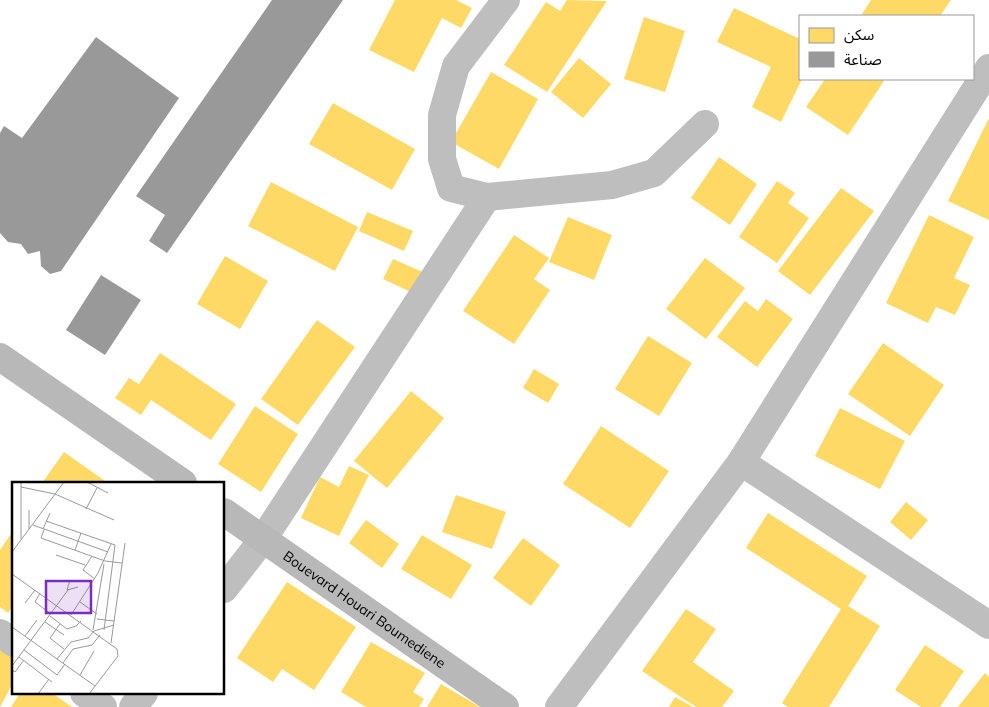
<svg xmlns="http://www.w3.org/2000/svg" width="989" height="707" font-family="Mulish,'Noto Sans Arabic',sans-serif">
<rect width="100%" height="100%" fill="#fff"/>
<g fill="#ffd966">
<polygon points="395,0 456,0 472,8 461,28 442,18 414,72 369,50"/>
<polygon points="567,0 607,1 547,92 504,65 546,2 560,11"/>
<polygon points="871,0 951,0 940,16 866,16 862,14"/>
<polygon points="734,8 800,39 800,79 802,79 781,122 752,107 771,67 717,42"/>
<polygon points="644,17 685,31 665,92 624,79"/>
<polygon points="579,58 611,84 583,118 551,92"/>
<polygon points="491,72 538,99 499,169 451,142"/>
<polygon points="825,79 881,79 884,81 848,135 806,107"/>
<polygon points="333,103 415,149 392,190 309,144"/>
<polygon points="989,118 989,220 948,201"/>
<polygon points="719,157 757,184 730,225 691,198"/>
<polygon points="777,181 795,193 788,203 809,218 777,263 739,237"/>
<polygon points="271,182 358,227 335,271 248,226"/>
<polygon points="841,188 874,211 810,295 778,271"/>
<polygon points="367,212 413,231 404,251 359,231"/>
<polygon points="929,215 974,237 954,278 970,285 955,315 936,307 928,323 886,303"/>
<polygon points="568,217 612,235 594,280 549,262"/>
<polygon points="514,235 549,258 534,279 550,290 514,344 463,311"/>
<polygon points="225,256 268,281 240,329 197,304"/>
<polygon points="705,258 745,288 706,339 666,309"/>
<polygon points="393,259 425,273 415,294 383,279"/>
<polygon points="766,299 793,319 757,367 717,337 745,301 758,311"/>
<polygon points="317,320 355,347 298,425 261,399"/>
<polygon points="648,336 692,363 659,416 615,389"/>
<polygon points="883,343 944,385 910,436 848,394"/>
<polygon points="160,353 236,404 211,440 151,400 141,415 115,398 129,378 139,384"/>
<polygon points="534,369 559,384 548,403 523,388"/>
<polygon points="411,391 444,418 387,488 354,461"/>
<polygon points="255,406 298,434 261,492 218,464"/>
<polygon points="840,408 905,441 880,489 815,456"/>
<polygon points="601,426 669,471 630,528 563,484"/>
<polygon points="64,452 108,483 42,483"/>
<polygon points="349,466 369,475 339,536 301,518 320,477 339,487"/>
<polygon points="456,495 506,512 492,549 442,532"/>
<polygon points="906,502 928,520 911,540 890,522"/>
<polygon points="768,513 867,576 848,606 880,626 829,707 788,707 782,703 841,609 746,548"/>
<polygon points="366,520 399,544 382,568 349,543"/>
<polygon points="11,534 14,536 14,604 8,613 0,607 0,550"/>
<polygon points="422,535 472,565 451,599 401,569"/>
<polygon points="523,538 560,565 531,606 493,578"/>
<polygon points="287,582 356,627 314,690 282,669 273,682 237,658"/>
<polygon points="686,609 716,629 693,662 734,691 722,707 696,707 642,671"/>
<polygon points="0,632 14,639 14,681 0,707"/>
<polygon points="371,642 425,673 413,692 424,699 419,707 366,707 341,692"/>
<polygon points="925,645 964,671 940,707 921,707 895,690"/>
<polygon points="985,673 989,677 989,707 958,707"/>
<polygon points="441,684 480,707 427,707"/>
<polygon points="20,693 52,693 72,707 11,707"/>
<polygon points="675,697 693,707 669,707"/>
</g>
<g fill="#999">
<polygon points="272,0 343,0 167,253 149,241 165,215 136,196"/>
<polygon points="96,37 179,98 61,271 50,274 41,266 40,251 28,254 21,244 8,242 0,233 0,133 4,126 22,138"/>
<polygon points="101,275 141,300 105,355 66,330"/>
</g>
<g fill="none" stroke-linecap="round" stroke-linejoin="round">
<g stroke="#bebebe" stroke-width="28">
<polyline points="506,0 456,66 442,115 442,159 451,188 487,197 612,185 654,173 705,124"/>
<polyline points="741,462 989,625"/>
<polyline points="224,589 263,539 487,197"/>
<polyline points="0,633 14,643"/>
<polyline points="84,693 103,707"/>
<polyline points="133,707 144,693"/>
<polyline points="559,707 741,462 989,68"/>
</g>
<g stroke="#b8b8b8" stroke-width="28">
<polyline points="0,357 183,483"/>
<path id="s1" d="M 224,512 L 505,707"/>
</g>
</g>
<g text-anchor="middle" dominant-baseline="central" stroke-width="5" stroke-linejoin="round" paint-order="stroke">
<g font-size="14" fill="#000" stroke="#fff">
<text stroke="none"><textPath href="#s1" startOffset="171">Bouevard Houari Boumediene</textPath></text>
</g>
</g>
<g transform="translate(12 482)">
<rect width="212" height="212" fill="#fff"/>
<path fill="none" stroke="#999" stroke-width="1" d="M 9,0 L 9,57M 75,0 L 96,11M 9,5 L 43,12 L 102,38M 74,27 L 85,6M 34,39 L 103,63 L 92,148M 21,43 L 96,70M 17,47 L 17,28M 31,47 L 38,31M 32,48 L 29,56 L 93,79 L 110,81M 63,68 L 69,51M 0,70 L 52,0M 44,73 L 73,83M 80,74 L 71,88 L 83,97M 0,92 L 105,167 L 106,174 L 77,212M 58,98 L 55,108 L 66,105M 28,111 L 23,120 L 39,132M 68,120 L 85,132M 13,121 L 23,108M 59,133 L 86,91 L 99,62M 38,134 L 55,147 L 64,144 L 69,139M 85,137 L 102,139M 33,140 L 52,153M 48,142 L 38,156 L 52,167M 0,145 L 83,204M 81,148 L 92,82M 13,154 L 25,138M 99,161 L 113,61M 12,168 L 45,193 L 53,182M 7,175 L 40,200M 45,177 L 59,160 L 76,156 L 82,149 L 102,143M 51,181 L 61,167 L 80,163 L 88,153M 0,184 L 56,108M 0,188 L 3,190 L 12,178M 68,193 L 82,169M 26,212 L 37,197"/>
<path fill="#7b2cbf" fill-opacity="0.15" stroke="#7b2cbf" stroke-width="2.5" d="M 34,99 L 79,99 L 79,131 L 34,131 Z"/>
<rect width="212" height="212" fill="none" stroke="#000" stroke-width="2.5"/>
</g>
<rect x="799" y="15" width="175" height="65" fill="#ffffff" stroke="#999999"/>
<rect x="809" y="28" width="25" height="15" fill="#ffd966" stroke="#999999"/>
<text x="844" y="40" font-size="15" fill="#000000">سكن</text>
<rect x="809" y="52" width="25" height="15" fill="#999999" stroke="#999999"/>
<text x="844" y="65" font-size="15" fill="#000000">صناعة</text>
</svg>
